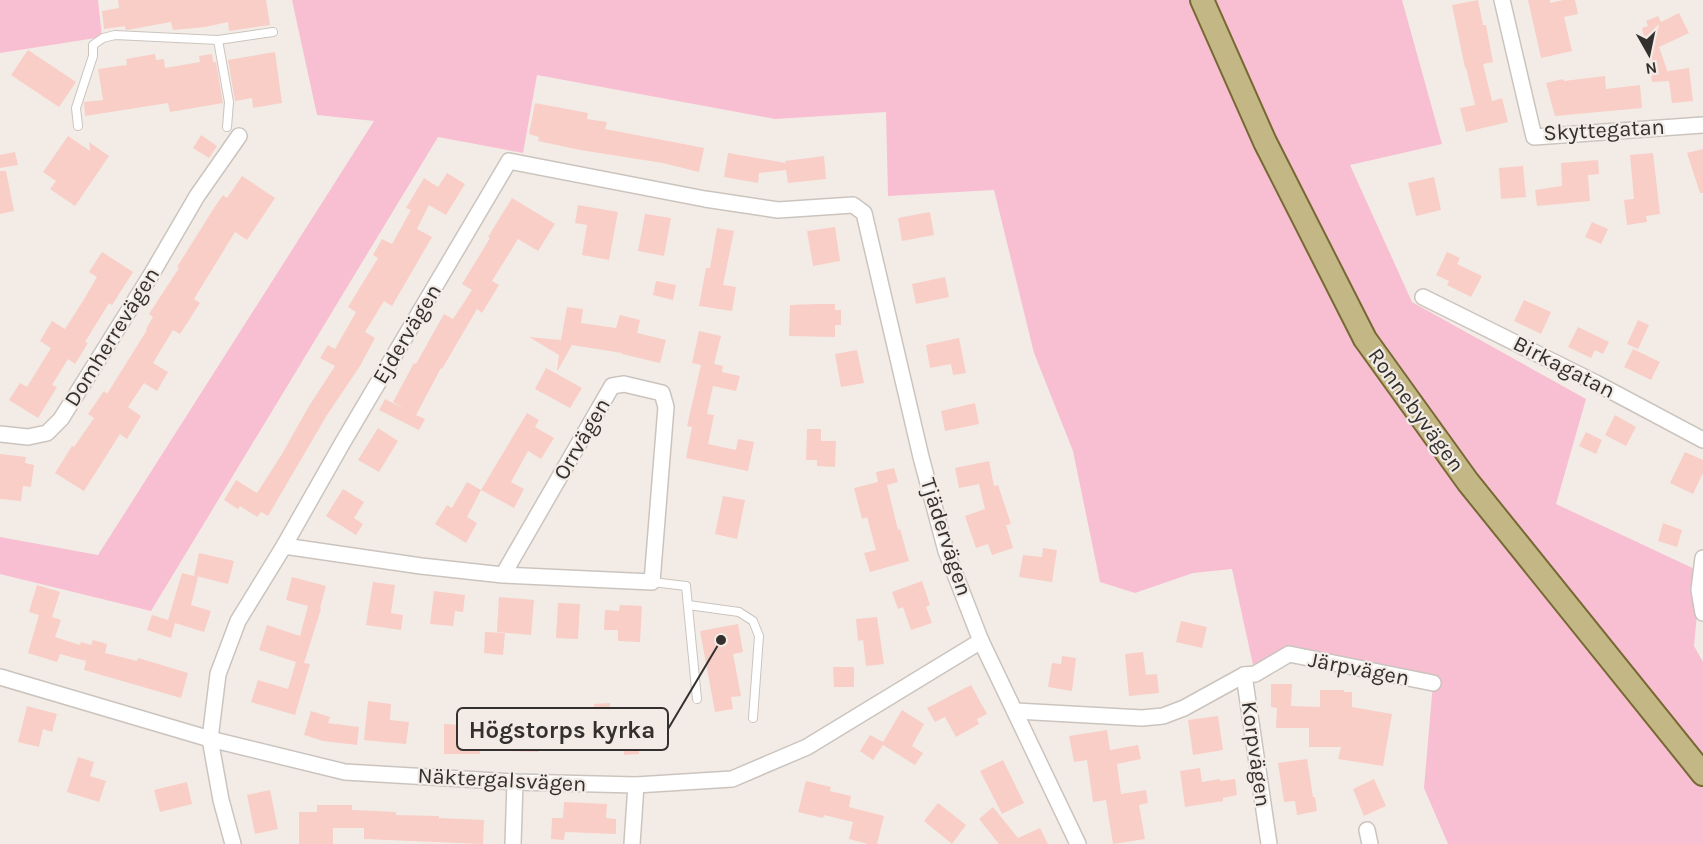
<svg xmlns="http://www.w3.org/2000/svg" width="1703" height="844" font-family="Karla,sans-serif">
<rect width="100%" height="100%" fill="#f3ece6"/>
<g fill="#f8bfd2">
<polygon points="0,0 98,0 102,37 0,53"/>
<polygon points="292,0 1402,0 1442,144 1350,165 1412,302 1586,399 1556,504 1701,572 1694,646 1703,662 1703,844 1448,844 1424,788 1433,683 1290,654 1255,674 1232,569 1193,573 1135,593 1100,582 1073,451 1034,353 994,190 888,196 886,112 775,119 537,75 523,153 438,137 151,611 0,574 0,537 98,555 374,121 317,115"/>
</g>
<g fill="#f8cec7">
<polygon points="118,0 266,0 270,25 229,31 228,22 205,27 173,30 171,22 127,30 125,29 125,26 104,29 102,11 119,8"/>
<polygon points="1478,0 1483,25 1486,25 1493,62 1483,64 1492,101 1502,98 1508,122 1466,132 1460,108 1475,105 1466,68 1465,68 1452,5"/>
<polygon points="1528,0 1550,0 1550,3 1563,0 1575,0 1578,14 1564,17 1572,51 1541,58"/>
<polygon points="1679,13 1689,33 1659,47 1668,73 1668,71 1689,68 1693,101 1672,103 1669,81 1652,82 1650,63 1642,28 1648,26 1646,21 1658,16 1661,22"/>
<polygon points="28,50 76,82 59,107 11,75"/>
<polygon points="275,52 282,103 253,108 252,98 235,101 228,60"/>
<polygon points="155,54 156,60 164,59 165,68 200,62 199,56 212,54 213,62 216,62 223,103 170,112 168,103 85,116 84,102 103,100 98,69 127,65 126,59"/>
<polygon points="1605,76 1606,89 1640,85 1642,108 1555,116 1546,83 1563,79 1564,81"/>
<polygon points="535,103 588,113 587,119 607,122 605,129 704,148 699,172 663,163 580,150 538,141 539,137 529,134"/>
<polygon points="201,135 217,146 209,158 193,148"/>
<polygon points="68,136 90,151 89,142 109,156 75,206 50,189 56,181 43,172"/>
<polygon points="1703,149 1703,193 1700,193 1687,153"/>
<polygon points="15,152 18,165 0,168 0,155"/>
<polygon points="728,153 786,163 785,161 824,156 826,179 788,183 786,170 759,173 758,183 724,177"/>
<polygon points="1653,153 1660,214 1646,216 1647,222 1627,225 1624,200 1634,199 1630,155"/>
<polygon points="1598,160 1599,174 1588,175 1590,201 1537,206 1535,190 1562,186 1561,163"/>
<polygon points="1523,166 1526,197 1501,199 1499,168"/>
<polygon points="0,171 6,171 14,211 0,214"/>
<polygon points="447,173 465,184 446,215 429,205 417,229 432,237 392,306 384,301 365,332 375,338 360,366 327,415 268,516 261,512 257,517 240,506 238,509 224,500 236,480 257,493 282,454 309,406 335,366 320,358 328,345 335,349 356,312 348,307 378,258 373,255 382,239 392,244 411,210 406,208 424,178 438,187"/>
<polygon points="242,176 275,198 247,240 235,232 194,299 200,303 180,334 173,330 153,363 168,372 157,391 144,383 128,407 141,416 127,439 120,434 84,491 55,473 72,446 74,447 94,418 88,414 104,391 107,394 147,330 146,329 153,317 149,314 179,268 177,267 214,208 223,195 227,198"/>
<polygon points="1434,177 1441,210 1416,216 1408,183"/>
<polygon points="512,198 555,224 538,251 518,239 492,281 499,285 482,313 477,309 442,369 441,368 416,415 425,419 419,430 379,410 385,399 404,409 393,402 414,363 416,364 444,314 453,319 472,290 462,284 490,238 488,237"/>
<polygon points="578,205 618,212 609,260 582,255 587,225 575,223"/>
<polygon points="930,212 934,235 902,241 898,218"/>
<polygon points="645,214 671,218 664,256 638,251"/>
<polygon points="1592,222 1608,229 1601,244 1585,237"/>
<polygon points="835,227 840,261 813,266 807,231"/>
<polygon points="717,228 734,231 723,285 736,287 732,311 699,306 706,268 710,268"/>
<polygon points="102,252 133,272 112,305 109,303 85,342 88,343 75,364 68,359 52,385 57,387 38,418 9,400 20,383 27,387 51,348 40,341 52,321 65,329 83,301 97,277 89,272"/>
<polygon points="1447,252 1460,258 1457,264 1482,276 1471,297 1447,285 1449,281 1436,275"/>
<polygon points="945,277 949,297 916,304 912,284"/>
<polygon points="656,281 676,285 673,300 653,295"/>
<polygon points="1524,300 1551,312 1541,334 1514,321"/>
<polygon points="816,304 835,304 835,310 841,310 841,325 835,325 835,337 789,336 790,305"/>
<polygon points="567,307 583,309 581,323 616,328 620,315 640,320 637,333 666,340 660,363 622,354 622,353 572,345 558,370 557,370 559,355 529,337 561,340"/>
<polygon points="1638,320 1649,325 1638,349 1627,344"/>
<polygon points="1578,327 1609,342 1603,354 1595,350 1591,358 1568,347"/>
<polygon points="699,331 721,336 714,364 723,366 722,372 740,376 736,391 713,386 707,414 714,415 708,444 736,450 738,439 754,442 748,471 686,458 692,427 687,426 701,365 692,363"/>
<polygon points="959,338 966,373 953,375 951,364 930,368 926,345"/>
<polygon points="1633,349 1660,362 1651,380 1624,367"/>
<polygon points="857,350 864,383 841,387 835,354"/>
<polygon points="546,368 582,388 570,408 535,389"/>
<polygon points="975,403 979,424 945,431 941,411"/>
<polygon points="527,413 539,420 535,427 554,438 541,459 528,451 511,482 524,489 514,508 481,490"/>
<polygon points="1615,415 1636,427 1626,446 1605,435"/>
<polygon points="378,428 398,441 379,472 358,460"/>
<polygon points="807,429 821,429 821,441 836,441 835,467 817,466 817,460 806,460"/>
<polygon points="1586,432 1602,440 1596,454 1579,446"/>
<polygon points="1685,452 1703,460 1703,473 1693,494 1670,483"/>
<polygon points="0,454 26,457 25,463 34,465 31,487 23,486 21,501 0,499"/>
<polygon points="989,461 994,486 998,485 1011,524 1006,525 1013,548 992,555 988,544 976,548 965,516 985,509 979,484 959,488 955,468"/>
<polygon points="894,468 898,482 887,485 898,530 900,529 909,561 870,572 864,553 876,550 867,517 862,519 854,488 878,482 876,472"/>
<polygon points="467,482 481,490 467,517 477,523 466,543 435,524 447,505 452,508"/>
<polygon points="343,489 364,502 354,518 363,524 356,535 326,516"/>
<polygon points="723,496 745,500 737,539 715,534"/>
<polygon points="1663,523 1682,530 1677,547 1658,541"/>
<polygon points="1043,548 1057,550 1052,582 1019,577 1023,555 1042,557"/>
<polygon points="199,553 234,561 228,584 196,576 198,577 191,605 211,611 204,632 175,623 171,638 147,630 152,615 168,620 182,573 194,576"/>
<polygon points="292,577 326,586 320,608 321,609 304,663 310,664 295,715 251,702 258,680 288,689 296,662 259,650 267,625 300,636 308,606 286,600"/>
<polygon points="922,581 930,605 926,607 932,623 911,630 903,607 898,609 892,592"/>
<polygon points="373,582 395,585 391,613 403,615 401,630 366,625"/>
<polygon points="37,585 60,592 52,617 61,620 55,637 80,645 81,642 91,645 93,640 107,644 105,653 137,661 138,658 188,673 181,698 84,670 86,661 60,654 57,662 28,653 39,615 29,612"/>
<polygon points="434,591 465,595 463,612 455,611 453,626 430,624"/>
<polygon points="499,597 534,600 531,635 497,632"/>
<polygon points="558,603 580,604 578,639 556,638"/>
<polygon points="620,605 642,606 640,642 618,641 618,630 604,630 605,610 619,611"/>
<polygon points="877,617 884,664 866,666 863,640 858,641 856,619"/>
<polygon points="1181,621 1207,627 1202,648 1176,642"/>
<polygon points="738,624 743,652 733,654 741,696 731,697 733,709 715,712 700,631"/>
<polygon points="485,632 505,633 503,655 484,653"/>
<polygon points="1143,652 1146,675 1157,674 1159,693 1129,696 1125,654"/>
<polygon points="1062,656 1076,658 1072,691 1048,687 1052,663 1061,664"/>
<polygon points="833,667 854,667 854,687 834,687"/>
<polygon points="1271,684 1292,684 1291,706 1320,707 1320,690 1344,690 1344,692 1352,692 1352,707 1392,714 1383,766 1338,759 1341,747 1309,747 1309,728 1276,728 1277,708 1271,707"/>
<polygon points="971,685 987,714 977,719 979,724 956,737 945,717 935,722 927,708"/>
<polygon points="368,701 391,704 390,720 409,722 406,744 364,740"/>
<polygon points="610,703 610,719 595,720 594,704"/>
<polygon points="27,706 57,714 52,732 43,729 39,747 18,742"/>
<polygon points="902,710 924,724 912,746 923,753 915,765 883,745 873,760 860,751 870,735 883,742"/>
<polygon points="311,711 330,717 328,723 359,727 357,745 323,741 304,735"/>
<polygon points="645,714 647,748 639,749 639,754 624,755 624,749 615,750 613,716"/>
<polygon points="1218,716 1223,750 1193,755 1188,720"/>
<polygon points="444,724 462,725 462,733 480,733 480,754 444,754"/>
<polygon points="538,725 559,726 559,730 582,729 583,747 558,748 558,750 538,749 538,752 506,751 507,730 517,731 517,728 538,729"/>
<polygon points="1107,730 1110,750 1138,745 1141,759 1117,764 1121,794 1146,790 1148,803 1139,805 1145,839 1113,844 1106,800 1093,802 1087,760 1074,762 1069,736"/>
<polygon points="78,757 94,762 90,776 106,781 99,802 67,792"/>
<polygon points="1307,759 1313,797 1315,797 1317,811 1297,815 1295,801 1284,802 1278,763"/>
<polygon points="1003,760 1024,803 1002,814 980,771"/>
<polygon points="1200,768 1202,782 1220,779 1220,781 1235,779 1237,795 1223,798 1223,801 1185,807 1180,771"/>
<polygon points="1374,779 1386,806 1364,816 1353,789"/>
<polygon points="806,781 831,787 830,791 851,796 849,807 884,816 877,844 868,844 849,839 853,822 824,815 823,818 798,812"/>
<polygon points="187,782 192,804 160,812 154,790"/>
<polygon points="270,790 278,829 255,834 247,795"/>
<polygon points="564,802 607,804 606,818 616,819 616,834 565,832 564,840 551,839 552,818 563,818"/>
<polygon points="938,803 966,825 952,844 924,821"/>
<polygon points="317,805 352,805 352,810 396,812 396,815 439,816 439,818 484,820 483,844 364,839 364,828 333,828 333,844 299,844 299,812 317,812"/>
<polygon points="993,807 1018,838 1040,828 1048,844 999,844 979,819"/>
</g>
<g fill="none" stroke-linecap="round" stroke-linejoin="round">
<defs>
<g id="lane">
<polyline points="218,40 273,32"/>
<polyline points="78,126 76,108 93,56 93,45 103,38 115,35 218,40 229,102 227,127"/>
<polyline points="652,582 686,586 697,699"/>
<polyline points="688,605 739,612 753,621 759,636 753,718"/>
</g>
<g id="street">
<polyline points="1502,0 1534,137 1703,125"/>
<polyline points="1423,297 1596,383 1703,440"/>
<polyline points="0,434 28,437 47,433 61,419 151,275 197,196 239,136"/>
<polyline points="284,546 421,566 503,575 652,582 666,407 662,393 624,384 612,386 503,575"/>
<polyline points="1703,558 1699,590 1703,613"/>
<polyline points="0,677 210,739 345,772 515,782 636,785 732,779 807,747 981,641"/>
<polyline points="1015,711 1142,718 1163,716 1184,708 1244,675"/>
<polyline points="1367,830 1370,844"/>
<polyline points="233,844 221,800 210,739 218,674 238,621 284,546 343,442 509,161 705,199 778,210 853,205 864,213 921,457 946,551 981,641 1078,844"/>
<polyline points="513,844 515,782"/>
<polyline points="632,844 636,785"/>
<polyline points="1269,844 1244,675 1255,674 1289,654 1433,683"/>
</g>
<polyline id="primary" points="1202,0 1265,142 1365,339 1468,482 1703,774"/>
</defs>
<use href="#lane" stroke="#cbc4be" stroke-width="10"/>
<use href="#street" stroke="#cbc4be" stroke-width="18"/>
<use href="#primary" stroke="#776933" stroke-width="26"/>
<use href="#lane" stroke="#fff" stroke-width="8"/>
<use href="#street" stroke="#fff" stroke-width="15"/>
<use href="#primary" stroke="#c4b786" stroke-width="22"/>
</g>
<g text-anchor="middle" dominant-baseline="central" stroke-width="4.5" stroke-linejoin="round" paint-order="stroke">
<g font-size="22" fill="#33302e" stroke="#f3ece6">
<text transform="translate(1604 130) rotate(-3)">Skyttegatan</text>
<text transform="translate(407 334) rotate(-59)">Ejdervägen</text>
<text transform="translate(112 337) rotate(-58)">Domherrevägen</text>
<text transform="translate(1564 367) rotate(27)">Birkagatan</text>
<text transform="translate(1416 410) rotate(54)">Ronnebyvägen</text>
<text transform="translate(582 439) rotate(-60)">Orrvägen</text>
<text transform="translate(946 537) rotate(72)">Tjädervägen</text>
<text transform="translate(1359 669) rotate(11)">Järpvägen</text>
<text transform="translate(1256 754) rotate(82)">Korpvägen</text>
<text transform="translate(502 780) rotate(3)">Näktergalsvägen</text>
</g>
</g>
<path fill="none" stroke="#33302e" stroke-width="2" d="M721 640L668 729"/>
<circle fill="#33302e" stroke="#f3ece6" stroke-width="2" cx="721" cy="640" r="6"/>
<rect fill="#f3ece6" stroke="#33302e" stroke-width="2" x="457" y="708" width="211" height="42" rx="6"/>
<g font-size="24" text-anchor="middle" font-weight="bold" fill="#33302e">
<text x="562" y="738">Högstorps kyrka</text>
</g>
<g transform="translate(1649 54) rotate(171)" stroke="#f3ece6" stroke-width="4.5" paint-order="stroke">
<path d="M0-4.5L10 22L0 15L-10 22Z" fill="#33302e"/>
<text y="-9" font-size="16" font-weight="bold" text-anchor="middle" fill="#33302e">N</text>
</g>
</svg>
